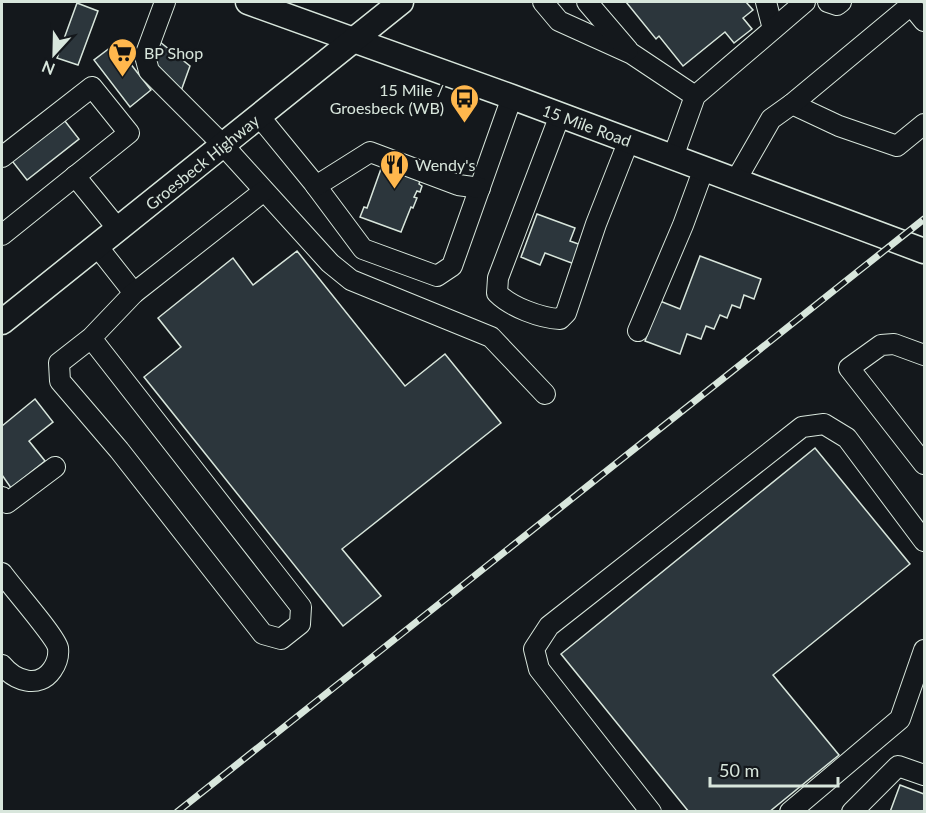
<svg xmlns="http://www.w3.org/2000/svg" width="926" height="813" font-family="Lato,sans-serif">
<rect width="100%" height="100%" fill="#14181c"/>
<g fill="#2c363c" stroke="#d8e6dc" stroke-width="1.5">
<polygon points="626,2 746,2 753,10 743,18 752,29 734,43 725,32 683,66 659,36 656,39"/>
<polygon points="77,3 98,11 78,65 57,58"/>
<polygon points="160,42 190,66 181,91 150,66"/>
<polygon points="115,44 151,90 130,107 94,60"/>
<polygon points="61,116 79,139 27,180 9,157"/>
<polygon points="382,166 420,181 419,184 422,186 420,192 417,191 414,197 417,198 413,208 411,207 401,232 360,217 364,207 367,208"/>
<polygon points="537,214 575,228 570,241 584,246 577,265 545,253 540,265 521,257"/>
<polygon points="297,251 405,386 445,354 501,423 342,549 381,596 343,626 144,377 181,347 158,318 233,258 253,285"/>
<polygon points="700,256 761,279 754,299 744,295 740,308 732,305 727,318 720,315 714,329 706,326 701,339 687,334 680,354 645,341 660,301 680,309"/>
<polygon points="35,399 53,422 29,441 45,461 11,488 2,475 2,426"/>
<polygon points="815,448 910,564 773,675 839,755 769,812 689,812 561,654"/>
<polygon points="900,785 924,794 924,812 890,812"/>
</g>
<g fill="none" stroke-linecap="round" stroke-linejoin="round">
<defs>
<g id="minor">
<polyline points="165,2 145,56 149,71 223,145 330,263 351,280 491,337 545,394"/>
<polyline points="543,2 559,21 632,54 695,96"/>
<polyline points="587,2 628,50"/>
<polyline points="766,2 773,29"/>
<polyline points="828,2 837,5 841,2"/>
<polyline points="792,104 839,126 897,146 924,124"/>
<path d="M 560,115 L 498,278 L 497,293 C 511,307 540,318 560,319 L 566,313 L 596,224 L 629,140"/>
<polyline points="259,116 313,182 363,249 437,276 452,266 512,97"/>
<polyline points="2,157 92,87 129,133 2,235"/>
<polyline points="673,157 695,96 805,2"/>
<polyline points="75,176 118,229"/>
<polyline points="736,180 771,119 792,104 911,5 924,21"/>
<polyline points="316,186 370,152 458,185 480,188"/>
<polyline points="97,246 134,293"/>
<polyline points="638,331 683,225 704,168"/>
<polyline points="91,338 301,607 300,624 281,639 263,634 119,450 60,381 59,363 91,338 134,293 264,191"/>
<polyline points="924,355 894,344 881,345 849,368 924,464"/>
<polyline points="2,497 7,503 55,467"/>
<path d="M 2,573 C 11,586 56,637 58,648 C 59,656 57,663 52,670 C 39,689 15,681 2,665"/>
<polyline points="651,812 539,669 534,649 549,626 802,427 824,424 847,438 924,541"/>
<polyline points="790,812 900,719 924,650"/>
<polyline points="852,812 898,766 924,775"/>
</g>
<g id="major">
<polyline points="248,2 512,97 924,251"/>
<polyline points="2,322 401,2"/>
</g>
</defs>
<use href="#minor" stroke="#d8e6dc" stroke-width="22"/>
<use href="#major" stroke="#d8e6dc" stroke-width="27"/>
<use href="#minor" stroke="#14181c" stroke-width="20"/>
<use href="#major" stroke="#14181c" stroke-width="24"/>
<defs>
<polyline id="rail" points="177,812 924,219"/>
</defs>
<use href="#rail" stroke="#d8e6dc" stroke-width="7"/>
<use href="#rail" stroke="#14181c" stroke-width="4.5" stroke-dasharray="14" stroke-linecap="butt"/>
</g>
<defs>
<symbol id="supermarket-pin" viewBox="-11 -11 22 30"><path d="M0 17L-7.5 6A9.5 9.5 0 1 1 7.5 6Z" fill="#ffb74d" stroke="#14181c"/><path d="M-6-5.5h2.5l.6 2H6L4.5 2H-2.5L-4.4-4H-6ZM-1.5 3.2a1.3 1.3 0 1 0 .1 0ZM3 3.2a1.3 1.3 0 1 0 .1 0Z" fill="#111"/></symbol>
<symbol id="bus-pin" viewBox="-11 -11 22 30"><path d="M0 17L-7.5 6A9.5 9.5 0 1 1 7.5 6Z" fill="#ffb74d" stroke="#14181c"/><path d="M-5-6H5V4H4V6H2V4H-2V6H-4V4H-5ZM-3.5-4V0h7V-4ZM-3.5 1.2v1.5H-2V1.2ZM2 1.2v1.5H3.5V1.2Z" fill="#111"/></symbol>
<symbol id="restaurant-pin" viewBox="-11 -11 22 30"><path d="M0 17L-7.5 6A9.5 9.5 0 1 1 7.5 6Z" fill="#ffb74d" stroke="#14181c"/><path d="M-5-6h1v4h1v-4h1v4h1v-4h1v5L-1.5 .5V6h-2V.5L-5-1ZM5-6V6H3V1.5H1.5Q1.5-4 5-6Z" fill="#111"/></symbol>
</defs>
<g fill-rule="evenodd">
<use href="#supermarket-pin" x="106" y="36" width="33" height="45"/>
<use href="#bus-pin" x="448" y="82" width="33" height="45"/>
<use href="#restaurant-pin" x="378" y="148" width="33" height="45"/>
</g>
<g text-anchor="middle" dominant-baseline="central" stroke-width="4.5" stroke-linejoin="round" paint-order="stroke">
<g font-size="16" fill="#d8e6dc" stroke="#14181c" text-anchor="start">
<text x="144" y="52">BP Shop</text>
<text x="444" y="89" text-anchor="end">15 Mile /<tspan x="444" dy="18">Groesbeck (WB)</tspan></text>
<text x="415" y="164">Wendy's</text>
</g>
<g font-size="16" fill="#d8e6dc" stroke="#14181c">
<text transform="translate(587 125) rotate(20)">15 Mile Road</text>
<text transform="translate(202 162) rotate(-39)">Groesbeck Highway</text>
</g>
</g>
<rect width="926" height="813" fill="none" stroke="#d8e6dc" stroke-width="6"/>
<g transform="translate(54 54) rotate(202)" stroke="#14181c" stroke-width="4.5" paint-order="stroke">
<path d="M0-4.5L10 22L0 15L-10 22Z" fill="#d8e6dc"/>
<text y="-9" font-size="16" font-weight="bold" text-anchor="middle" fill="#d8e6dc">N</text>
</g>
<path d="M710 777v9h128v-9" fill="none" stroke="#d8e6dc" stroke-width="3"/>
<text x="719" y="777" font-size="18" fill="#d8e6dc" stroke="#14181c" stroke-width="4.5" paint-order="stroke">50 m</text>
</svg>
